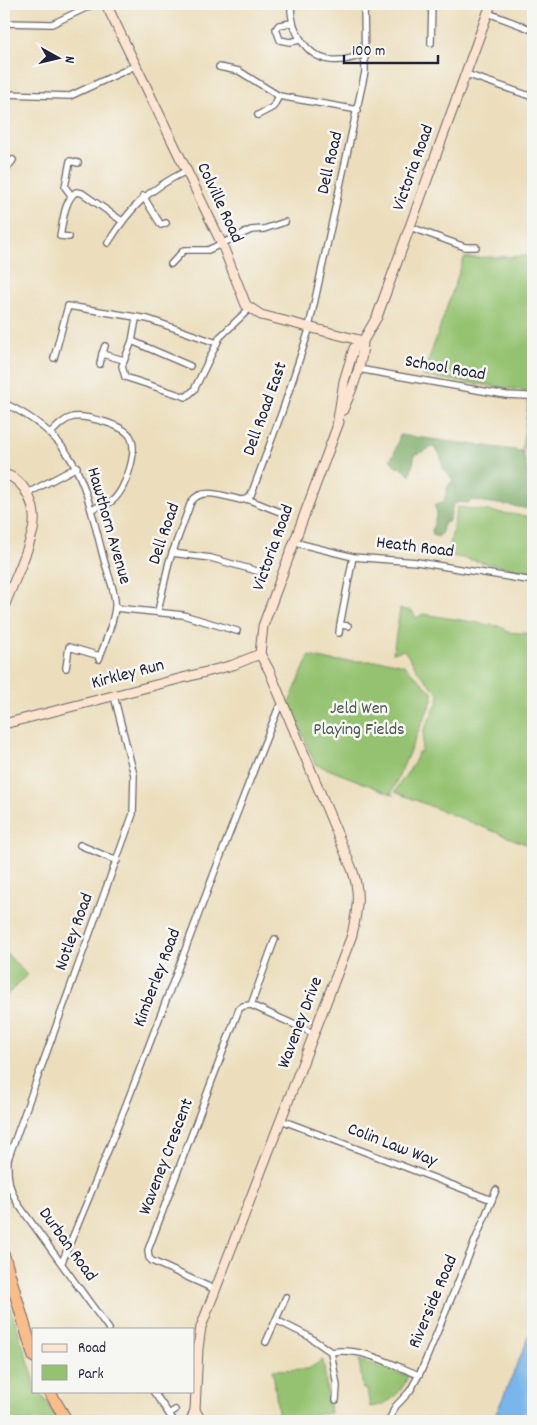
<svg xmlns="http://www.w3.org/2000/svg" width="537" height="1425" font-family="Dekko,sans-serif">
<rect width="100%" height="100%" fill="#f6f6f2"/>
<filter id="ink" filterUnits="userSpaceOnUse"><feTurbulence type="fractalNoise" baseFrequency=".02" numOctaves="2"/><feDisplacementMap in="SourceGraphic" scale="10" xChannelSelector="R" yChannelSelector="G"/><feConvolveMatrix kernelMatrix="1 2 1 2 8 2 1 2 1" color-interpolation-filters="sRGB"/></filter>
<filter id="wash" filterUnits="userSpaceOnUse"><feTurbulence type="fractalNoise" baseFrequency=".0096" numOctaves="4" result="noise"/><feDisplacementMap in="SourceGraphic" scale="20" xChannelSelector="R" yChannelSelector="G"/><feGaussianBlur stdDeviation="1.12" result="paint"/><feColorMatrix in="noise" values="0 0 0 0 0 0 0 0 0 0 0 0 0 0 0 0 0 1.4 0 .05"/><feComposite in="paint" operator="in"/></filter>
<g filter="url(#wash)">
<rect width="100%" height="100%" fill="#ecdebc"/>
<g fill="#94c270" stroke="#5b7256">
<polygon points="533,256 533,392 423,376 464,258"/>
<polygon points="528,402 533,403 533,454 532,449 522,449"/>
<polygon points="457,507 533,517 533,573 448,555"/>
<path d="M 400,609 L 412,611 L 416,618 L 423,614 L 503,627 L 507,632 L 533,634 L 533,847 L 395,792 C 401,779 417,764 418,752 L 421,752 L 424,730 L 438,702 L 439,694 L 420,674 L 404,650 L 393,653 Z"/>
<polygon points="309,656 333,661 387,661 404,665 432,692 433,698 391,794 394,795 315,764 289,703"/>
<polygon points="4,951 27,975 4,998"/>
<polygon points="4,1287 34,1379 34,1391 40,1391 58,1421 4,1421"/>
<polygon points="323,1360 330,1413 279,1420 273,1370 308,1369"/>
<path d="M 359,1360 L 408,1376 C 401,1394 389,1405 370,1407 L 367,1389 L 363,1389 Z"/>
</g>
<path fill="#77a862" stroke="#4c654e" d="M 400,435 L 523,451 L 528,475 L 533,480 L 533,510 C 512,505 494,504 472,500 L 468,503 L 458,502 L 453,505 L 449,521 L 444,524 L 442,532 L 438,537 L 433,535 L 432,531 L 437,512 L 434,505 L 444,501 L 448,486 L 453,480 L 443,468 L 440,454 L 433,447 L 415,455 L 410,476 L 403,468 L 396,467 L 390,459 L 394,454 Z"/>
<polygon fill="#78b6eb" stroke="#4d6c93" points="533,1327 533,1421 493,1421"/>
</g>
<g filter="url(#ink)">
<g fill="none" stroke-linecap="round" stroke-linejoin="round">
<defs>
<g id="street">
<path d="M 291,4 C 290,30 308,63 339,60 C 348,60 356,56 366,55"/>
<polyline points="488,13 533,30"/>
<polyline points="4,23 52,24 94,4"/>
<polyline points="292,23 279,25 276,29 280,40 290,42 300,40"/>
<polyline points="431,43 432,4"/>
<polyline points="219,67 239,71 279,96 358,110"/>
<polyline points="466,74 533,97"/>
<polyline points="4,94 70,96 137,65"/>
<polyline points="258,115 273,107 279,96"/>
<polyline points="4,172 13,160"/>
<polyline points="71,195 65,187 70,161 78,163"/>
<polyline points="143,196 161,225 166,223"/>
<polyline points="410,227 465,247 476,247"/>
<path d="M 69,237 L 60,236 C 63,223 64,200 76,192 L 82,193 L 122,221"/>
<path d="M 108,243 C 131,206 148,190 186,171"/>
<polyline points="171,264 184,250 208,250 251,230 264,229 285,222"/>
<polyline points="136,319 132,341 122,366 125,377 186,397 194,390 220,337 249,309"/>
<polyline points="309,327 365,72 364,4"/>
<polyline points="132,341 190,366"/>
<polyline points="102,354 105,346"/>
<polyline points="54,358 68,306 148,319 217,343"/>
<polyline points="100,364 102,354 124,360"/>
<polyline points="358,369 506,395 527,396"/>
<path d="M 4,403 C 78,438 84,482 103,556 C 106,569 117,595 115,608 C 113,624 105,643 99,659"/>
<path d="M 51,433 C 58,426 63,420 73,417 C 86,415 123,425 130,436 C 139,451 125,491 112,501 C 107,505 97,507 91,509"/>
<polyline points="28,493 77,467"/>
<polyline points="247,499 251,495 283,409 310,327"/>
<polyline points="293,542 353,557 417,562 533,581"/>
<polyline points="172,553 211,558 257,571"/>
<polyline points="115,608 183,615 237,631"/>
<path d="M 158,611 L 169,562 L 191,502 C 202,486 225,497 241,500 L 247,499 L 280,512"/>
<polyline points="348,626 340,625 353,557"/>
<polyline points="339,633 340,625"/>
<polyline points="66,668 69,647 100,656"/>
<polyline points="80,845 117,861"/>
<polyline points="251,1005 275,939"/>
<polyline points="281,1120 492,1200"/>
<path d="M 62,1262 C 140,1080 204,892 278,709 L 282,705"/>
<polyline points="216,1290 152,1261 149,1258 148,1250 239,1009 243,1006 251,1005 315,1034"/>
<polyline points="276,1320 308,1336 331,1352 337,1386 336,1400"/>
<path d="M 109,1329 L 18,1204 C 9,1188 7,1177 8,1159 L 133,814 L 134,775 L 114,696"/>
<polyline points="266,1342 286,1297"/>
<path d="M 331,1352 C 362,1347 391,1364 419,1375"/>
<polyline points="153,1391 174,1421"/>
<polyline points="169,1414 175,1410"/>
<polyline points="389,1421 395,1407 410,1391 422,1369 496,1190"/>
</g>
<g id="secondary">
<polyline points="106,4 222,244 246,305 261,315 363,341"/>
<path d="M 343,410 C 352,389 363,364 363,341"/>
<polyline points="337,426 344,381 354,348 363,341 377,317 491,4"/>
<path d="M 4,474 C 26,480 38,508 33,530 C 27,556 13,582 4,607"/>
<polyline points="260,654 263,626 339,422"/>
<polyline points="4,724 233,665 260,654"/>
<polyline points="195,1410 201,1421"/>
<path d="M 191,1421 L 195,1410 L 198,1348 L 201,1327 L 352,935 C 357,911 361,893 352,869 L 269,670 L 260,654"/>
</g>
<g id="highway">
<polyline points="4,1256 34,1357"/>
<polyline points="49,1391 67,1421"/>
</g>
</defs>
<use href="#street" stroke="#696468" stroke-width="8"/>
<use href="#secondary" stroke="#696468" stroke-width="11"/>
<use href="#highway" stroke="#696468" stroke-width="13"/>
<use href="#street" stroke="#fff" stroke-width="5.5"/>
<use href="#secondary" stroke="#fce5d0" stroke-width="9"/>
<use href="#highway" stroke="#f8bd89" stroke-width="11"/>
</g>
</g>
<g text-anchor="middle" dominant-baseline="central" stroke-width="5" stroke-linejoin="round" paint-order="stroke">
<g font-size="18" fill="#22223b" stroke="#f6f6f2">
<text transform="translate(331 163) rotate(-77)">Dell Road</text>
<text transform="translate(414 168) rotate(-70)">Victoria Road</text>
<text transform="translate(219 203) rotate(65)">Colville Road</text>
<text transform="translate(445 369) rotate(10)">School Road</text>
<text transform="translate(266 409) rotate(-70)">Dell Road East</text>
<text transform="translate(108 526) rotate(74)">Hawthorn Avenue</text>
<text transform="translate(165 534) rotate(-71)">Dell Road</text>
<text transform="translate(274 548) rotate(-70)">Victoria Road</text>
<text transform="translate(415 548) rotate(7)">Heath Road</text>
<text transform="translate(128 675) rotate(-15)">Kirkley Run</text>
<text transform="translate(75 932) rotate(-70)">Notley Road</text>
<text transform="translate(158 978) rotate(-69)">Kimberley Road</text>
<text transform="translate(301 1023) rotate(-69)">Waveney Drive</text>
<text transform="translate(392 1146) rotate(21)">Colin Law Way</text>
<text transform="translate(167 1157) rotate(-69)">Waveney Crescent</text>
<text transform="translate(67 1245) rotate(54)">Durban Road</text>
<text transform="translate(434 1302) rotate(-67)">Riverside Road</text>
</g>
<g font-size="18" fill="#4a5a4e" stroke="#f6f6f2">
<text x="359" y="709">Jeld Wen<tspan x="359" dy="21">Playing Fields</tspan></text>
</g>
</g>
<rect width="537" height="1425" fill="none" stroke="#f6f6f2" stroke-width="20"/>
<rect x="32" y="1328" width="162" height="65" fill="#f6f6f2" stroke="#a1a1a9"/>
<rect x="42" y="1344" width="25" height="8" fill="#fce5d0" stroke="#a1a1a9"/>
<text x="78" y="1352" font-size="15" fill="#22223b">Road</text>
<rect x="42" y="1365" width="25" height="15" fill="#94c270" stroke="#a1a1a9"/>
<text x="78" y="1378" font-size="15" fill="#22223b">Park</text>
<g transform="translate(58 58) rotate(98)" stroke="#f6f6f2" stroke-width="4" paint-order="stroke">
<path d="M0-4L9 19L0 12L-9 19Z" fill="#22223b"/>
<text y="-8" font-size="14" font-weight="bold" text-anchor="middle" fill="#22223b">N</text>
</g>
<path d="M344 55v8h94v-8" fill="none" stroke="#22223b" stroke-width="2.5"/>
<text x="352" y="55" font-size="15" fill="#22223b" stroke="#f6f6f2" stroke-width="4" paint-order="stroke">100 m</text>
</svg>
